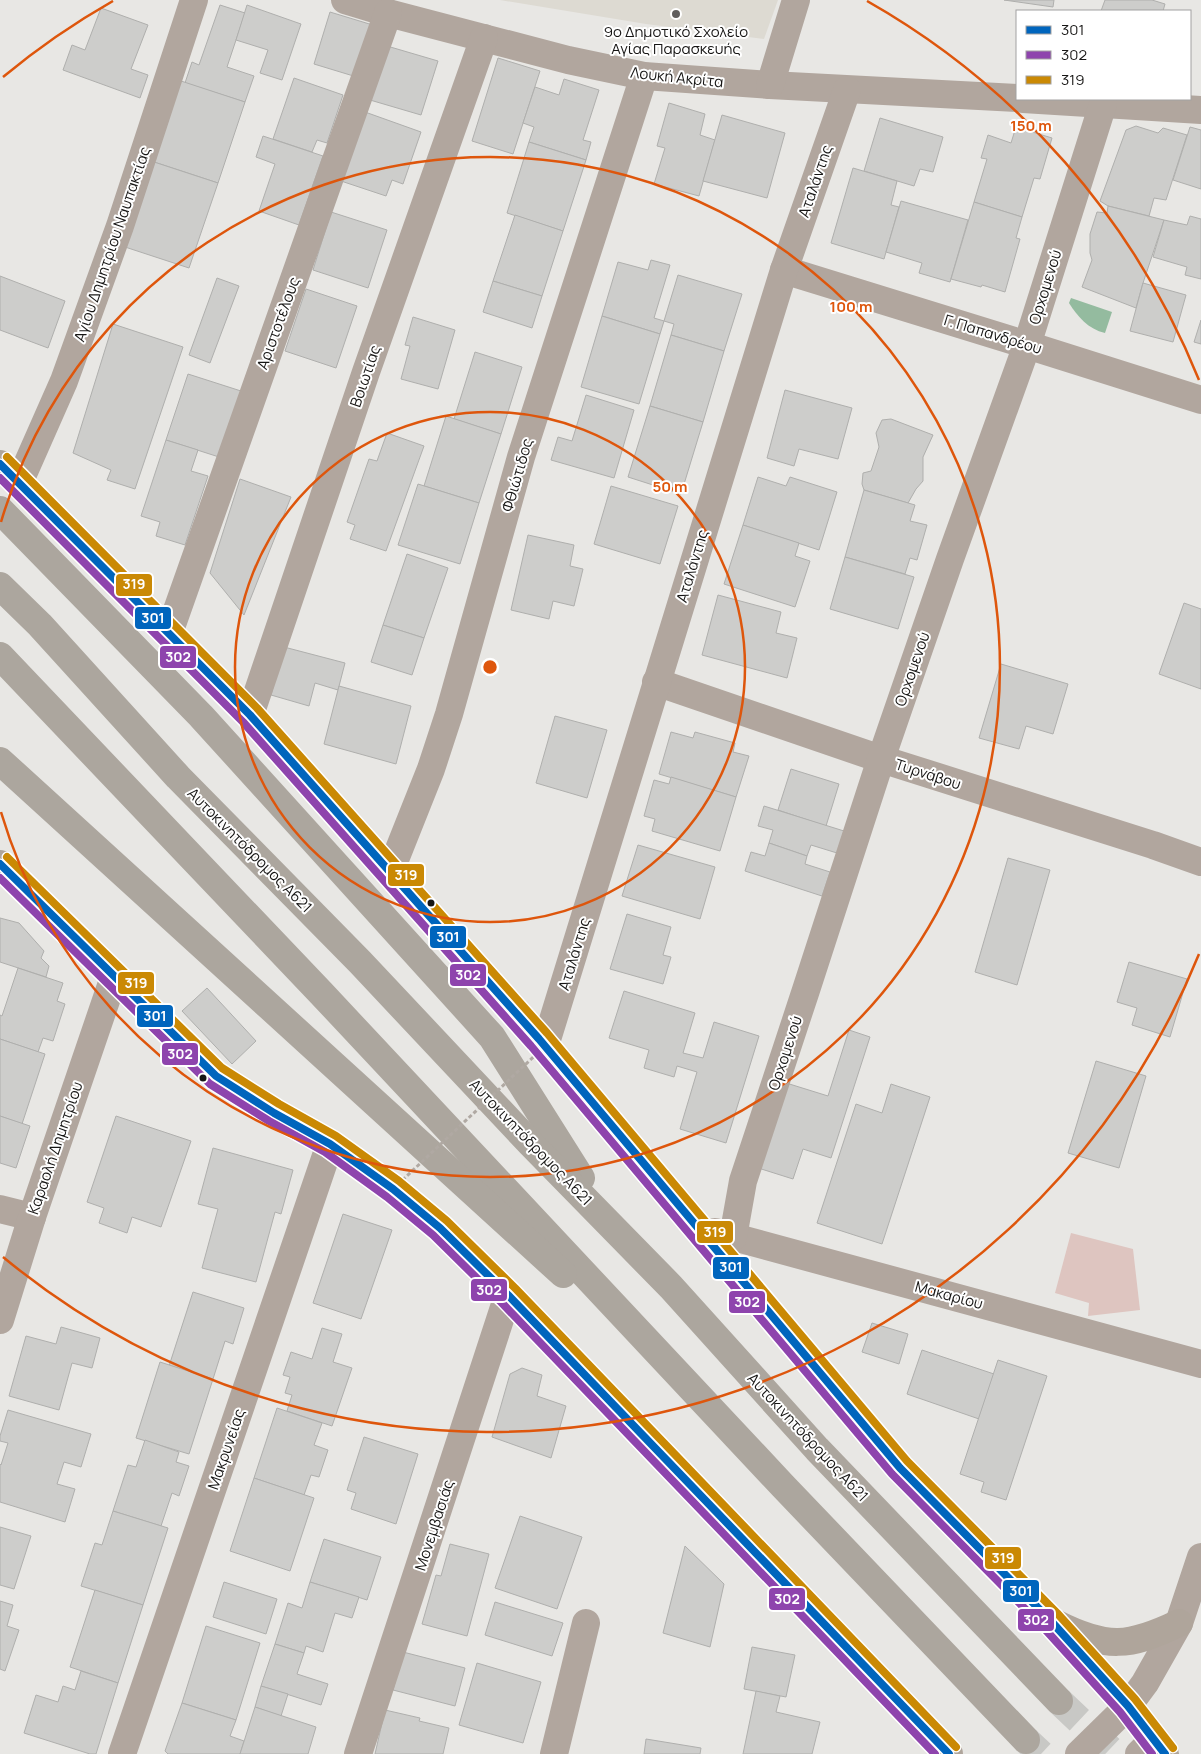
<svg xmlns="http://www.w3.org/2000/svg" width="1201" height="1754" font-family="Manrope,sans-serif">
<rect width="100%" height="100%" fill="#e8e7e4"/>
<polygon fill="#dddad2" points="500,0 778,0 764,39 646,24"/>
<polygon fill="#dec5c0" points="1071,1233 1133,1249 1140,1310 1088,1316 1089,1303 1055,1293"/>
<path fill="#94bb9f" d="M 1071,298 L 1112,312 L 1105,333 C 1088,329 1078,317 1069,303 Z"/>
<g fill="#cdcdcb" stroke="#afafad">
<polygon points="1004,0 1054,0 1053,7"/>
<polygon points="1105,0 1152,0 1165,4 1163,11 1101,11"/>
<polygon points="220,5 245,13 227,67 254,76 245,102 185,83 192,62 199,65"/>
<polygon points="247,5 301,24 282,80 260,73 268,50 236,40"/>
<polygon points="101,8 148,25 131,69 148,75 140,98 63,70 72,45 85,50"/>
<polygon points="330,12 376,26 360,78 314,64"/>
<polygon points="387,46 438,61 421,115 370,100"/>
<polygon points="498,58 540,71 513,154 472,141"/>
<polygon points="294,78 343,95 327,143 317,140 312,152 273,139"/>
<polygon points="564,79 599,90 583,140 591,142 586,160 529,142 534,127 523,123 535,87 559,95"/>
<polygon points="178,80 245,102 218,183 151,161"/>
<polygon points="669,103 705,114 700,135 715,140 699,196 654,184 665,148 657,146"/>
<polygon points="365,112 421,132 403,184 392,180 386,196 341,181"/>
<polygon points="722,115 785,133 767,198 703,181"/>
<polygon points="880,118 943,137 933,172 920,169 914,186 864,171"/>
<polygon points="1136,126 1158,133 1163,128 1187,135 1166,200 1154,198 1149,216 1108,206 1100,201 1126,130"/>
<polygon points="1016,127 1052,138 1040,179 1034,178 1022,217 974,202 987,159 981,158 988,135 1011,143"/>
<polygon points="1190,127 1201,130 1201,189 1173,180"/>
<polygon points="263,136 323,156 299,225 259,211 275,164 256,157"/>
<polygon points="529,142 586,160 563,231 507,213"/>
<polygon points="151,161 218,183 189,268 122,246"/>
<polygon points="853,168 897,181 891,205 899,207 884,259 831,243"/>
<polygon points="901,201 968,220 950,282 919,273 922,263 886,252"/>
<polygon points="974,202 1022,217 1016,238 1020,239 1005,292 982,285 981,287 951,279"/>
<polygon points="1108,206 1164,220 1143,283 1136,308 1082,287 1092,260 1090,253 1090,234 1097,212 1107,213"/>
<polygon points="331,212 387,230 368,288 313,270"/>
<polygon points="515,215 563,231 542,296 493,281"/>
<polygon points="1190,216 1201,219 1201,279 1185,275 1187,267 1153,257 1164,220 1187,225"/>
<polygon points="651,260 670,265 654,318 664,321 660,334 602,316 618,262 648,270"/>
<polygon points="678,275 742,294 724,351 671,335 674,324 664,321"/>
<polygon points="0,276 65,301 48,348 0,330"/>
<polygon points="217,278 239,286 210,363 189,355"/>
<polygon points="493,281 542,296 532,328 483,312"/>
<polygon points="1143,283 1186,295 1173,342 1130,331"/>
<polygon points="306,289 357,306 336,368 285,351"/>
<polygon points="602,316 660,334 639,404 581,387"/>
<polygon points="413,317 455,330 438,389 401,379 410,346 405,345"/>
<polygon points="1201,320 1201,344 1194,342"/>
<polygon points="113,324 183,347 135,489 107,480 111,470 73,453"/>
<polygon points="671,335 724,351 703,422 650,406"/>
<polygon points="475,352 522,367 501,434 454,419"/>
<polygon points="188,374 241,391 219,457 166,440"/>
<polygon points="785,390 852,408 838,459 799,449 794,466 767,458"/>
<polygon points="586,395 634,410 614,478 551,460 558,437 572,441"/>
<polygon points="650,406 703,422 681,494 628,477"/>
<polygon points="446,416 501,434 479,503 424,486"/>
<polygon points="891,419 933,435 923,457 923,481 916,489 908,503 864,490 862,484 863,473 871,471 879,447 876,433 882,420"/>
<polygon points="387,433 424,446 386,551 350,539 355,525 347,522 369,459 377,461"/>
<polygon points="166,440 198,450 191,471 208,476 185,545 156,536 160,522 141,516"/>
<polygon points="758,477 786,486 790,477 837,492 819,550 743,525"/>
<polygon points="240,479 291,497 244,615 210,573"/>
<polygon points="418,484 479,503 460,564 398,545"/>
<polygon points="611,486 678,506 660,564 594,544"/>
<polygon points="864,490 915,505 910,521 927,525 917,560 910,558 905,574 845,557"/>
<polygon points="743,525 799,543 795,556 810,561 795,607 724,584"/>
<polygon points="528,535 574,545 570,566 583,569 574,606 553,601 549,619 511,610"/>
<polygon points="407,554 448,568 424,638 383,625"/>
<polygon points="845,557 914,577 898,629 830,609"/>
<polygon points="718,595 781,612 776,633 797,638 787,678 702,655"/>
<polygon points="1184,603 1201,609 1201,689 1159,674"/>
<polygon points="383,625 424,638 412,675 371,662"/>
<polygon points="284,647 345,663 338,690 315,683 309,706 271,695"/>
<polygon points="1001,664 1068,684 1053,734 1026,726 1019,749 979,738"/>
<polygon points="339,686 411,706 396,764 324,744"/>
<polygon points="555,716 607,730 587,798 536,783"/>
<polygon points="671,732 693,738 695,732 735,743 733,752 749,756 736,797 659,774"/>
<polygon points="791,769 839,784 826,826 778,810"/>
<polygon points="671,777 736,797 720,851 652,831 655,819 644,816 654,780 669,784"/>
<polygon points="764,806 844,831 837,853 811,845 807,856 769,843 773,830 758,826"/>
<polygon points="769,843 807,856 805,864 830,872 822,896 745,871 751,852 765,856"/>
<polygon points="638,845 715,867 700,919 622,896"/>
<polygon points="1008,858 1050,870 1017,985 975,972"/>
<polygon points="627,914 671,927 663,955 671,957 663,984 610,969"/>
<polygon points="0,918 19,923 44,951 41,958 49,966 46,977 0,962"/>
<polygon points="1129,962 1187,979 1170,1037 1132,1025 1137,1008 1117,1002"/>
<polygon points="18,968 63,983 57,1001 65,1004 53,1041 43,1038 38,1052 0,1039 0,1015 2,1016"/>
<polygon points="207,988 256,1041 232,1064 182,1011"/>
<polygon points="624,991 695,1013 683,1053 703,1058 714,1022 759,1036 726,1143 680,1129 697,1072 677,1066 674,1077 644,1068 649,1050 609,1038"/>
<polygon points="849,1030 870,1037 831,1158 803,1149 793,1179 755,1167 783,1082 828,1096"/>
<polygon points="0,1039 45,1054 22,1124 0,1116"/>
<polygon points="1096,1061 1146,1076 1119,1168 1068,1153"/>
<polygon points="891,1084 930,1097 882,1244 817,1223 856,1104 882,1113"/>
<polygon points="0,1116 30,1126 16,1168 0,1163"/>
<polygon points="116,1116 191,1141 161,1227 132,1217 127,1233 99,1223 104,1208 87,1202"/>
<polygon points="213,1148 293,1170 281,1214 275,1212 256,1282 202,1268 218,1209 198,1204"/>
<polygon points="343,1214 392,1230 361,1319 313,1303"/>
<polygon points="193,1292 244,1308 233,1344 225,1341 213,1379 169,1366"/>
<polygon points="872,1323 908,1334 899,1364 862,1352"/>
<polygon points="61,1327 100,1338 92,1368 72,1363 59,1410 9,1396 26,1336 56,1344"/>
<polygon points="322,1328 342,1334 333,1362 352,1368 332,1426 287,1411 292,1395 285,1393 290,1377 283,1375 291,1352 312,1359"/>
<polygon points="922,1350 994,1374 979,1419 907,1394"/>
<polygon points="998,1360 1047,1376 1006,1500 981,1492 984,1482 960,1474"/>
<polygon points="160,1362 213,1379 189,1454 136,1438"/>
<polygon points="522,1368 542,1375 537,1396 566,1406 551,1458 492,1437 510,1374"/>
<polygon points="277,1408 322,1423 314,1445 328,1450 319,1477 311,1475 304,1495 254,1478"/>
<polygon points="8,1410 91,1434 81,1467 64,1462 57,1484 75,1489 65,1522 0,1502 0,1464 1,1465 8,1443 0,1441 0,1436"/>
<polygon points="364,1437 418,1454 396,1524 351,1509 356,1493 347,1490"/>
<polygon points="145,1440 179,1452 176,1462 189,1466 179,1496 172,1493 161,1526 113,1511 128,1465 136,1467"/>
<polygon points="254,1478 314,1498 290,1571 230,1551"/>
<polygon points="113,1511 168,1528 143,1605 81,1586 95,1543 102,1545"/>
<polygon points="520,1516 582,1537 557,1609 495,1588"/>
<polygon points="0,1527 31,1536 14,1589 0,1585"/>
<polygon points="324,1539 381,1557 367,1600 310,1582"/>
<polygon points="450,1544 489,1554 467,1636 422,1624 436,1575 441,1576"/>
<polygon points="685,1546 724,1584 710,1647 663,1633"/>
<polygon points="224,1582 277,1599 266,1634 213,1617"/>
<polygon points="310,1582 359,1597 352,1618 335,1613 323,1652 306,1646 304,1653 275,1644 288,1603 302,1608"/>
<polygon points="95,1590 143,1605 118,1683 70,1667"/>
<polygon points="0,1601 13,1605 7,1626 19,1630 5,1671 0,1669"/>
<polygon points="495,1602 563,1623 552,1656 485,1635"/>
<polygon points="206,1626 260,1643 236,1720 182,1703"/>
<polygon points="275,1644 304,1653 297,1674 328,1684 321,1705 261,1686"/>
<polygon points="752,1647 795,1655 786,1697 744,1689"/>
<polygon points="403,1652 465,1668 455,1706 393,1690"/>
<polygon points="477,1663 541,1682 523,1743 459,1725"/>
<polygon points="81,1671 118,1683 96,1754 90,1754 24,1733 36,1695 58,1702 63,1686 75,1690"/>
<polygon points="261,1686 288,1694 281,1716 255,1707"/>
<polygon points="756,1691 780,1696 776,1712 820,1722 812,1754 743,1754"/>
<polygon points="182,1703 236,1720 230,1736 244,1741 240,1754 168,1754 165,1751"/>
<polygon points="255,1707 316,1727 308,1754 240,1754"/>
<polygon points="385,1710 420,1718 419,1721 449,1728 443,1754 375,1754"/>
<polygon points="646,1739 701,1748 700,1754 644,1754"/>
</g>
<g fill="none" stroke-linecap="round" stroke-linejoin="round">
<g stroke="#c8c8c5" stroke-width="28" stroke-dasharray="28 14" stroke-linecap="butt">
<polyline points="1059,1701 1115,1754"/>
<polyline points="1026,1740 1041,1754"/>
</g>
<g stroke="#b1a69e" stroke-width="28">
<polyline points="345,0 388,13 568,60 644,76 770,85 1017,98"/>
<polyline points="770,85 796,0"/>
<polyline points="1023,99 1201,110"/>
<polyline points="784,270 1027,345 1201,400"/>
<polyline points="19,483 64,381 120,226 194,0"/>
<polyline points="169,633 388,13"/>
<polyline points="656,682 881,759 1153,845 1201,862"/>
<polyline points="250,715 366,372 484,38"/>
<polyline points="390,872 431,769 449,714 521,457 644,76"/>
<polyline points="545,1046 784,270 847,90"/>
<polyline points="0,1209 32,1217"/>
<polyline points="715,1232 1201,1364"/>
<polyline points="733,1237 743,1181 806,990 881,759 950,559 1027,345 1103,104"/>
<polyline points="0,1320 32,1217 114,977"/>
<polyline points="1128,1706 1145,1683 1179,1623 1201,1557"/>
<polyline points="122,1754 330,1144"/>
<polyline points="358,1754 508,1295"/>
<polyline points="554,1754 586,1623"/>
<polyline points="1139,1754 1154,1739"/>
</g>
<g stroke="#afa59b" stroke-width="28">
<polyline points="0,464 250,715 539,1039 900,1468 1050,1620 1128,1706 1165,1754"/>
<polyline points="0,864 216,1076 274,1113 330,1144 393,1189 440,1228 508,1295 949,1754"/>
<path d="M 1057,1624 C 1107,1649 1129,1647 1179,1623"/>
</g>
<g stroke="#aca69e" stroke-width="28">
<polyline points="0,510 201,716 492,1037 581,1178"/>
<polyline points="0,586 40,625 178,777 360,962 531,1144 671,1287 817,1449 1059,1701"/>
<polyline points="0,656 321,993 783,1486 1026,1740"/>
<polyline points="0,761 563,1274"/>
</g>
<polyline stroke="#b0a9a3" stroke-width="3" stroke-dasharray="4 2.5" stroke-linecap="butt" points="393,1189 545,1046"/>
<polyline stroke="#b1a69e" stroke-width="28" points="1079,1754 1128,1706"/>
<defs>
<g id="bus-1">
<polyline points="0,464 250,715 539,1039 900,1468 1050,1620 1128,1706 1165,1754"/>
<polyline points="0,864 216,1076 274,1113 330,1144 393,1189 440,1228 508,1295 949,1754"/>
</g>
<g id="bus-2">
<polyline points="0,478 243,722 531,1046 892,1474 1043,1627 1120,1712 1152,1754"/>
<polyline points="0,878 210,1084 269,1121 325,1152 387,1197 433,1235 501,1302 935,1754"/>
</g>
<g id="bus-3">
<polyline points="7,457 257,708 547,1033 907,1461 1057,1613 1135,1699 1173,1748"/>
<polyline points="7,857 222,1068 279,1104 336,1136 399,1181 447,1221 515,1288 956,1747"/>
</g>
</defs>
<use href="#bus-1" stroke="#fff" stroke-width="11"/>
<use href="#bus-2" stroke="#fff" stroke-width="11"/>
<use href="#bus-3" stroke="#fff" stroke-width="11"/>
<use href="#bus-1" stroke="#0065bd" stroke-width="8"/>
<use href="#bus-2" stroke="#8e44ad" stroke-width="8"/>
<use href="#bus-3" stroke="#ca8904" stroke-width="8"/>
</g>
<g fill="none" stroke="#de560c" stroke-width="2.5">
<circle cx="490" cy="667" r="255"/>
<path d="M1 522A510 510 0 1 1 1 812"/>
<path d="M1199 954A765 765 0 0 1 3 1257M3 77A765 765 0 0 1 113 1M867 1A765 765 0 0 1 1199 380"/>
</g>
<circle fill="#605e5d" stroke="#fff" stroke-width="2" cx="676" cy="14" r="5"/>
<g fill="#161514" stroke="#fff" stroke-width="2">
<circle cx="431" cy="903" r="4.5"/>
<circle cx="203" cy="1078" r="4.5"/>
</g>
<g text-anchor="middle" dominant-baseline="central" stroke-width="4" stroke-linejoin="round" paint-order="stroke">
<g font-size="15" fill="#161514" stroke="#fff">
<text x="676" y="31">9ο Δημοτικό Σχολείο<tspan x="676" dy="17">Αγίας Παρασκευής</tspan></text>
</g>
<g font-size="15" fill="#161514" stroke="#fff">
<text transform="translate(677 77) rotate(6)">Λουκή Ακρίτα</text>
<text transform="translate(815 181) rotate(-71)">Αταλάντης</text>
<text transform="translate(112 244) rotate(-71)">Αγίου Δημητρίου Ναυπακτίας</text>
<text transform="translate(1045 287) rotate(-73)">Ορχομενού</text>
<text transform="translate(278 323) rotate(-70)">Αριστοτέλους</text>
<text transform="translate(993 334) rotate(17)">Γ. Παπανδρέου</text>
<text transform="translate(365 376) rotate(-71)">Βοιωτίας</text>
<text transform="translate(517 475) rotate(-74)">Φθιώτιδος</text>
<text transform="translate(692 566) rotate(-73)">Αταλάντης</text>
<text transform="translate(912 669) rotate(-71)">Ορχομενού</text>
<text transform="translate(928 774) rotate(18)">Τυρνάβου</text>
<text transform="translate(250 850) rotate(45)">Αυτοκινητόδρομος Α621</text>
<text transform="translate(574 954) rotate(-73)">Αταλάντης</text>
<text transform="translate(785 1053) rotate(-72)">Ορχομενού</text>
<text transform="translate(531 1142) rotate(46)">Αυτοκινητόδρομος Α621</text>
<text transform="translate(55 1148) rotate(-71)">Καραολή Δημητρίου</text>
<text transform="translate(949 1295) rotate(15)">Μακαρίου</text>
<text transform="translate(808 1437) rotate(47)">Αυτοκινητόδρομος Α621</text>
<text transform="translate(226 1449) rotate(-71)">Μακρυνείας</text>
<text transform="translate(434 1525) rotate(-72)">Μονεμβασιάς</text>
</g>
</g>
<circle cx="490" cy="667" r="8" fill="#de560c" stroke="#fff" stroke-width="2.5"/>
<g font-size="15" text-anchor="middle" font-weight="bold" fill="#de560c" stroke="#fff" stroke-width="4" stroke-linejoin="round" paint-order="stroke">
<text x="1031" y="131">150 m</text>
<text x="851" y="312">100 m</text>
<text x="670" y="492">50 m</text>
</g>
<g stroke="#fff" stroke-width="2">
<rect x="115" y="573" width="38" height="24" rx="5" fill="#ca8904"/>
<rect x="134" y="606" width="38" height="24" rx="5" fill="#0065bd"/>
<rect x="159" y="645" width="38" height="24" rx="5" fill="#8e44ad"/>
<rect x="387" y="863" width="38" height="24" rx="5" fill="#ca8904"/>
<rect x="429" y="925" width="38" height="24" rx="5" fill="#0065bd"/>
<rect x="449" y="963" width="38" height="24" rx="5" fill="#8e44ad"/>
<rect x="117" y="971" width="38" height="24" rx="5" fill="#ca8904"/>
<rect x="136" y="1004" width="38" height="24" rx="5" fill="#0065bd"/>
<rect x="161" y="1042" width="38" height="24" rx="5" fill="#8e44ad"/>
<rect x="696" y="1220" width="38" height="24" rx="5" fill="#ca8904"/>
<rect x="712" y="1256" width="38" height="24" rx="5" fill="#0065bd"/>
<rect x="470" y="1278" width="38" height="24" rx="5" fill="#8e44ad"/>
<rect x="728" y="1290" width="38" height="24" rx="5" fill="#8e44ad"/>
<rect x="984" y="1546" width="38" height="24" rx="5" fill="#ca8904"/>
<rect x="1002" y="1579" width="38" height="24" rx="5" fill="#0065bd"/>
<rect x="768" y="1587" width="38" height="24" rx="5" fill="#8e44ad"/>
<rect x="1017" y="1608" width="38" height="24" rx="5" fill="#8e44ad"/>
</g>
<g font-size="14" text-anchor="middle" font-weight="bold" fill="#fff">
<text x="134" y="589">319</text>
<text x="153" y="623">301</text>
<text x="178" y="662">302</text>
<text x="406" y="880">319</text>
<text x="448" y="942">301</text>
<text x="468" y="980">302</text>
<text x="136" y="988">319</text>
<text x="155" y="1021">301</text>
<text x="180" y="1059">302</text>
<text x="715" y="1237">319</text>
<text x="731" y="1272">301</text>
<text x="489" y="1295">302</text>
<text x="747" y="1307">302</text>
<text x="1003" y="1563">319</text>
<text x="1021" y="1596">301</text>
<text x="787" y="1604">302</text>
<text x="1036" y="1625">302</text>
</g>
<rect x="1016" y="10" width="175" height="90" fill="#ffffff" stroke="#a2a1a1"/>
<rect x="1026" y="26" width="25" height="8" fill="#0065bd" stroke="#a2a1a1"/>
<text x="1061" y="35" font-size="15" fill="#161514">301</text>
<rect x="1026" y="51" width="25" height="8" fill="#8e44ad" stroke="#a2a1a1"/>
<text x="1061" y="60" font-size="15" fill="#161514">302</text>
<rect x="1026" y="76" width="25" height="8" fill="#ca8904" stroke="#a2a1a1"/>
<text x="1061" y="85" font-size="15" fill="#161514">319</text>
</svg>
